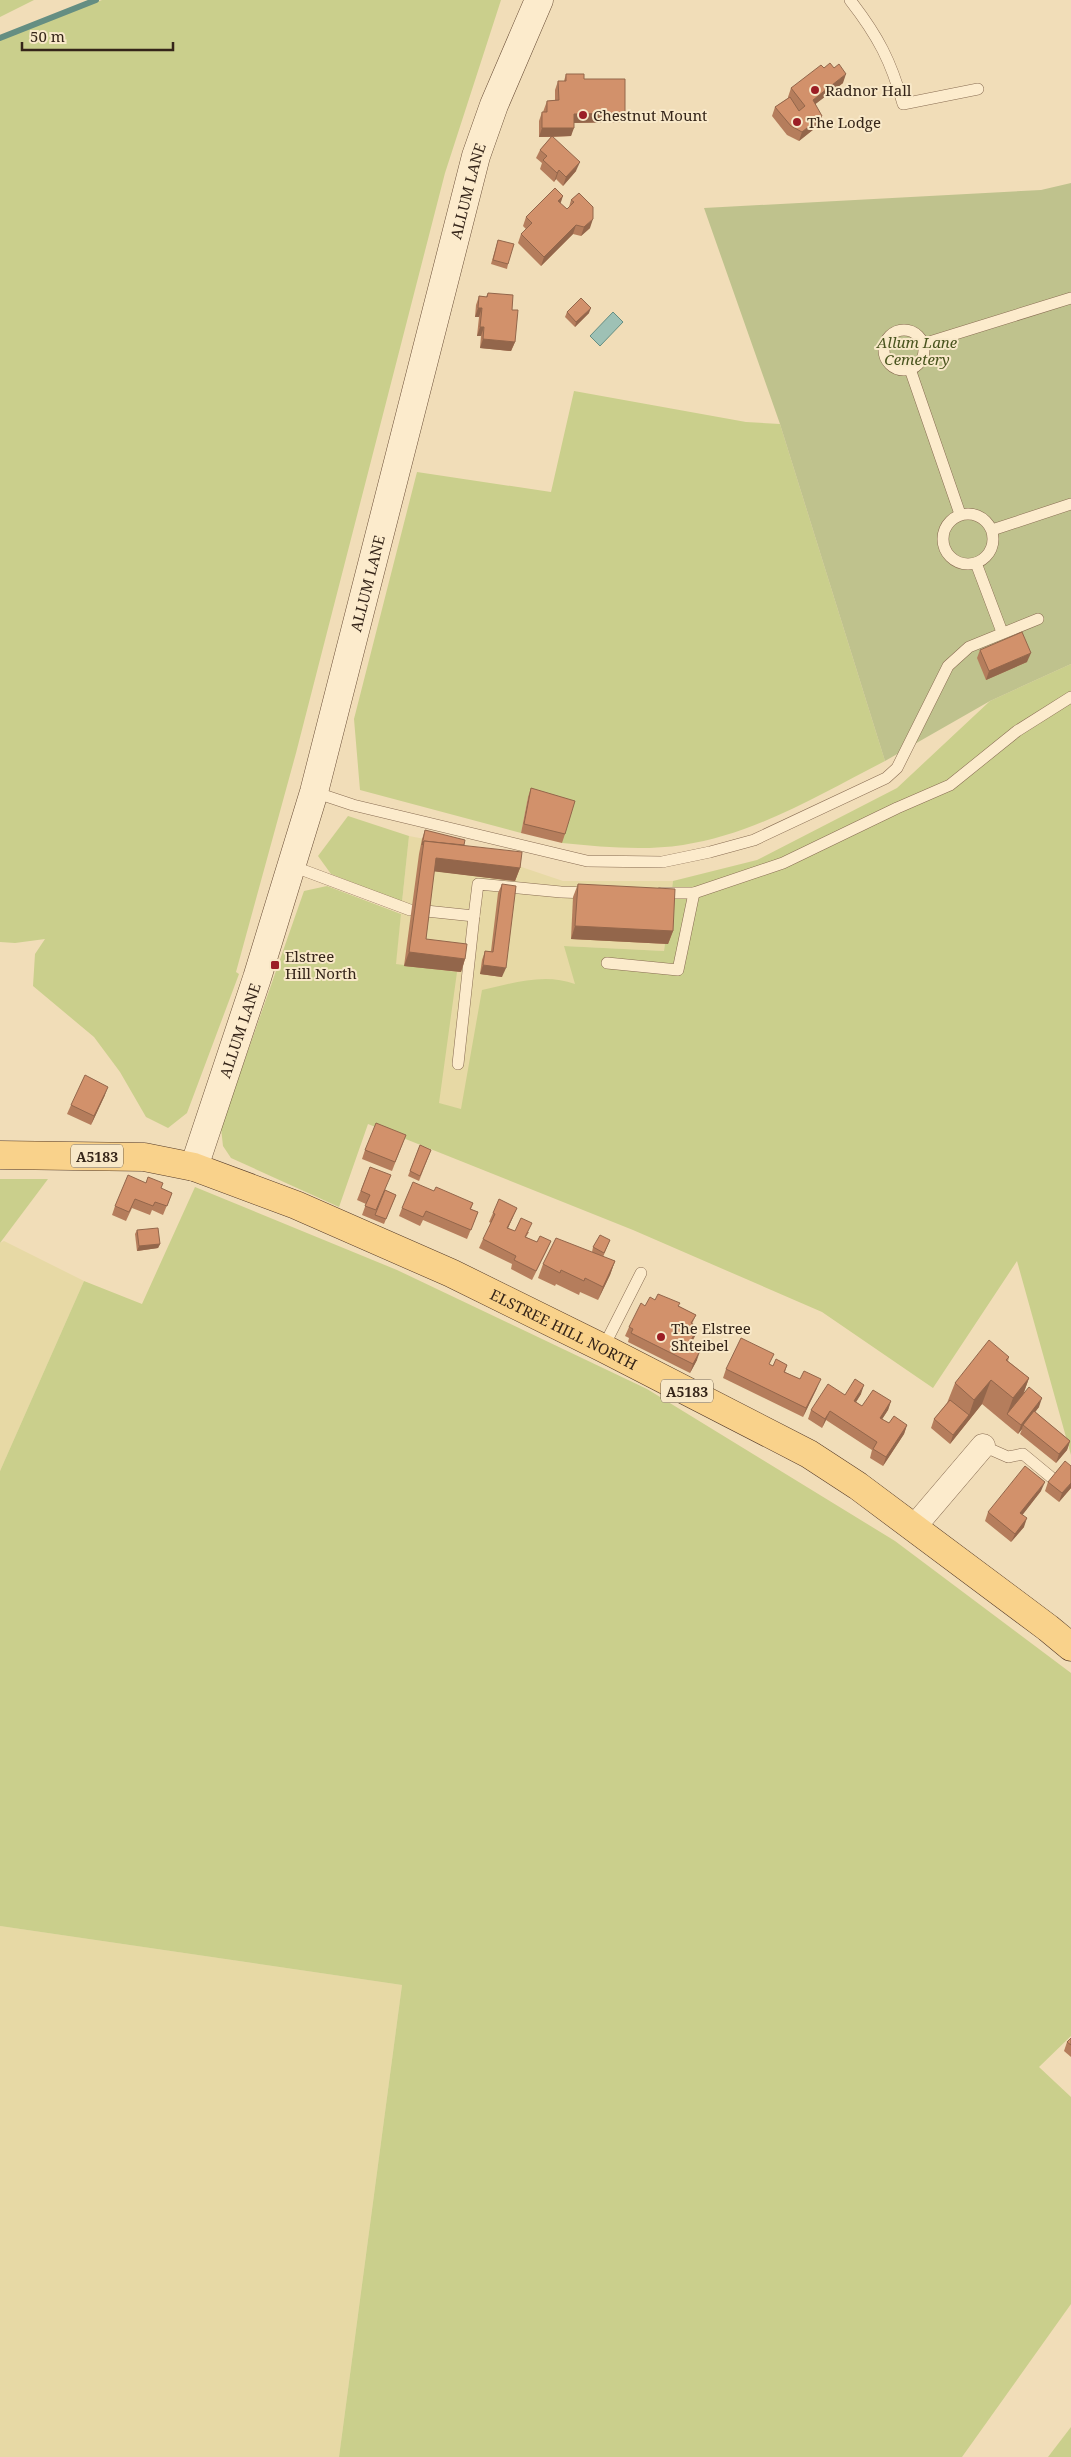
<svg xmlns="http://www.w3.org/2000/svg" width="1071" height="2457" font-family="'Noto Serif',serif">
<rect width="100%" height="100%" fill="#f1ddb8"/>
<g fill="#e7d9a5">
<polygon points="409,836 456,845 563,881 673,881 664,951 565,946 583,1008 571,1139 439,1104 386,1054"/>
<polygon points="4,1241 84,1281 0,1471 0,1243"/>
<polygon points="0,1926 402,1985 339,2457 0,2457"/>
</g>
<g fill="#cacf8c">
<polygon points="0,0 34,0 0,17"/>
<polygon points="102,0 501,0 445,173 296,753 236,972 239,974 187,1113 168,1128 146,1117 120,1072 94,1037 33,986 35,954 45,939 15,943 0,942 0,38"/>
<path d="M 574,391 L 746,422 L 780,424 L 885,761 C 821,794 755,834 683,845 C 643,851 602,847 562,843 L 528,797 L 521,833 L 360,790 L 354,719 L 417,472 L 551,492 Z"/>
<path d="M 1071,664 L 1071,1455 L 1017,1261 L 933,1388 L 822,1312 L 633,1230 L 368,1124 L 339,1207 L 231,1158 L 223,1146 L 221,1128 L 304,891 L 327,886 L 401,914 L 396,964 L 457,972 L 439,1103 L 461,1109 L 482,990 C 514,983 544,973 575,984 L 564,946 L 664,951 L 673,881 L 757,860 L 897,788 L 990,701 Z"/>
<polygon points="348,816 409,836 402,902 331,874 318,856"/>
<polygon points="0,1179 48,1179 0,1243"/>
<polygon points="195,1187 397,1270 647,1389 895,1541 1071,1673 1071,2036 1039,2067 1071,2097 1071,2304 962,2457 339,2457 402,1985 0,1926 0,1471 84,1281 142,1304"/>
<polygon points="1071,2427 1071,2457 1048,2457"/>
</g>
<polygon fill="#bfc28d" points="1071,183 1071,664 990,701 885,761 780,424 704,208 1041,190"/>
<polygon fill="#9ec1b5" stroke="#658e82" points="613,312 623,322 600,346 590,336"/>
<g fill="none" stroke-linecap="round" stroke-linejoin="round">
<polyline stroke="#658e82" stroke-width="6" points="0,38 96,0"/>
<defs>
<g id="service">
<path d="M 850,0 C 878,36 891,61 903,104 L 978,89"/>
<circle cx="904" cy="350" r="20"/>
<polyline points="923,344 1071,298"/>
<polyline points="910,369 960,514"/>
<circle cx="968" cy="539" r="25"/>
<polyline points="992,530 1071,504"/>
<polyline points="976,563 1002,632"/>
<polyline points="314,792 353,805 587,861 662,862 710,852 754,840 886,778 897,768 948,666 969,647 1038,619"/>
<polyline points="292,866 410,910"/>
<polyline points="661,893 694,893 783,863 897,808 950,785 1017,731 1071,697"/>
<polyline points="426,911 474,916 458,1064"/>
<polyline points="474,916 478,884 561,892 588,893"/>
<polyline points="607,963 678,970 694,893"/>
<polyline points="603,1348 641,1273"/>
<polyline points="983,1446 1008,1457 1023,1454 1052,1478"/>
</g>
<polyline id="minor" points="914,1527 983,1446"/>
<g id="secondary">
<path id="s1" d="M 194,1167 L 257,978 L 314,792 L 476,156 L 494,105 L 539,0"/>
</g>
<g id="primary">
<path id="s2" d="M 0,1155 L 144,1157 L 194,1167 L 296,1205 L 451,1273 L 603,1348 L 809,1454 L 858,1486 L 1048,1628 L 1071,1647"/>
</g>
</defs>
<use href="#service" stroke="#886c52" stroke-width="12"/>
<use href="#minor" stroke="#886c52" stroke-width="25"/>
<use href="#secondary" stroke="#694d36" stroke-width="29"/>
<use href="#primary" stroke="#553a28" stroke-width="29"/>
<use href="#service" stroke="#fcebcc" stroke-width="11"/>
<use href="#minor" stroke="#fcebcc" stroke-width="24"/>
<use href="#secondary" stroke="#fcebcc" stroke-width="28"/>
<use href="#primary" stroke="#f9d28b" stroke-width="28"/>
</g>
<g fill="#b57d5c">
<polygon points="824,68 843,83 815,104 819,125 799,141 787,135 772,116 775,107 788,98 788,97 791,88"/>
<polygon points="566,74 584,79 622,122 574,123 571,136 552,137 576,171 563,186 556,179 554,182 540,169 542,163 536,158 540,150 551,137 539,137 539,121 542,112 543,112 547,101 555,100 555,90 558,81 564,81"/>
<polygon points="579,193 590,228 581,236 573,234 541,266 518,243 521,234 526,229 523,226 526,217 560,204 567,209 569,207 571,200"/>
<polygon points="498,240 508,264 507,269 491,264"/>
<polygon points="488,293 512,310 515,342 511,351 480,348 481,336 477,336 479,317 475,317 476,305 479,296 486,297"/>
<polygon points="567,312 589,313 575,327 565,317"/>
<polygon points="980,650 1027,662 986,680 977,658"/>
<polygon points="531,788 565,834 562,843 521,833 528,797"/>
<polygon points="425,830 520,868 515,881 434,871 426,939 465,959 461,972 404,966 419,854 422,839"/>
<polygon points="502,884 502,977 480,974 482,960 485,951 491,951 498,893"/>
<polygon points="578,884 673,931 668,944 571,939 573,897"/>
<polygon points="105,1095 91,1125 67,1114 71,1105"/>
<polygon points="406,1135 392,1171 362,1159 365,1150"/>
<polygon points="420,1145 431,1150 419,1181 408,1176"/>
<polygon points="370,1167 385,1190 396,1195 384,1224 362,1215 366,1204 357,1200"/>
<polygon points="146,1183 172,1193 163,1215 152,1210 150,1215 132,1208 126,1221 112,1215 115,1206"/>
<polygon points="434,1191 473,1203 471,1209 478,1212 467,1239 423,1220 420,1226 399,1216 402,1208"/>
<polygon points="517,1208 508,1228 515,1231 529,1232 526,1237 537,1242 551,1241 547,1250 532,1280 511,1269 512,1264 479,1248 483,1239 491,1223 489,1222 493,1213"/>
<polygon points="137,1230 160,1244 158,1248 137,1251 135,1234"/>
<polygon points="610,1240 603,1257 615,1261 610,1275 598,1300 580,1292 579,1295 556,1284 555,1286 538,1278 543,1264 596,1254 592,1252 593,1247"/>
<polygon points="655,1300 679,1306 696,1315 692,1324 698,1327 695,1336 689,1346 697,1360 690,1373 628,1342 629,1338 625,1336 629,1327 645,1306"/>
<polygon points="1009,1357 1008,1361 1029,1378 1023,1395 1039,1407 1035,1412 1070,1441 1067,1450 1056,1463 1020,1434 1022,1429 1018,1434 982,1404 950,1444 931,1428 934,1419 947,1403 955,1383"/>
<polygon points="770,1365 773,1366 787,1365 785,1372 817,1388 803,1417 723,1378 726,1369"/>
<polygon points="861,1394 856,1402 862,1406 891,1401 888,1410 882,1419 889,1423 907,1425 904,1434 883,1466 870,1458 872,1450 826,1420 822,1428 808,1419 811,1410 845,1395"/>
<polygon points="1048,1482 1071,1488 1059,1502 1045,1491"/>
<polygon points="1041,1491 1022,1515 1024,1527 1011,1542 985,1521 988,1512"/>
<polygon points="1071,2038 1071,2057 1064,2051 1067,2042"/>
</g>
<g fill="#93664b">
<polygon points="846,74 843,83 809,109 813,100"/>
<polygon points="625,113 622,122 571,123 574,114"/>
<polygon points="822,116 819,125 799,141 802,132"/>
<polygon points="542,128 574,128 571,136 539,137"/>
<polygon points="580,162 576,171 563,186 566,177"/>
<polygon points="559,170 556,179 554,182 557,173"/>
<polygon points="563,196 560,205 558,201"/>
<polygon points="593,219 590,228 581,236 584,227"/>
<polygon points="576,225 573,234 541,266 544,257"/>
<polygon points="478,308 482,308 479,317 475,317"/>
<polygon points="591,308 589,313 575,327 576,322"/>
<polygon points="480,327 484,327 481,336 477,336"/>
<polygon points="483,339 515,342 511,351 480,348"/>
<polygon points="1031,653 1027,662 986,680 989,671"/>
<polygon points="436,858 520,868 515,881 431,871"/>
<polygon points="575,926 673,931 668,944 571,939"/>
<polygon points="409,952 465,959 461,972 404,966"/>
<polygon points="483,965 506,968 502,977 480,974"/>
<polygon points="108,1087 105,1095 91,1125 94,1116"/>
<polygon points="517,1208 513,1217 504,1237 507,1228"/>
<polygon points="160,1244 158,1248 137,1251 139,1246"/>
<polygon points="615,1261 610,1275 598,1300 603,1287"/>
<polygon points="698,1327 695,1336 685,1355 688,1346"/>
<polygon points="700,1351 697,1360 690,1373 693,1364"/>
<polygon points="1029,1378 1020,1403 1007,1414 1013,1398"/>
<polygon points="821,1379 817,1388 803,1417 806,1408"/>
<polygon points="991,1380 982,1404 950,1444 953,1435 969,1415 974,1400"/>
<polygon points="864,1385 861,1394 851,1410 854,1401"/>
<polygon points="1042,1398 1039,1407 1024,1426 1023,1425 1022,1429 1018,1434 1021,1425"/>
<polygon points="891,1401 888,1410 877,1427 880,1418"/>
<polygon points="830,1411 826,1420 822,1428 825,1419"/>
<polygon points="907,1425 904,1434 883,1466 886,1457"/>
<polygon points="1070,1441 1067,1450 1056,1463 1059,1454"/>
<polygon points="1045,1482 1041,1491 1017,1522 1020,1513"/>
<polygon points="1071,1483 1071,1488 1059,1502 1062,1493"/>
<polygon points="1027,1518 1024,1527 1011,1542 1015,1534"/>
</g>
<g fill="#d2916b" stroke="#93664b">
<polygon points="830,63 834,68 839,64 846,74 813,100 822,116 802,132 791,126 775,107 790,97 799,111 805,106 791,88 821,65 824,68"/>
<polygon points="566,74 584,74 584,79 625,79 625,113 574,114 574,128 542,128 542,112 547,112 547,101 559,100 558,81 566,81"/>
<polygon points="552,136 580,162 566,177 559,170 557,173 543,160 547,156 540,150"/>
<polygon points="555,188 563,196 558,201 567,209 574,202 571,200 579,193 593,207 593,219 584,227 576,225 544,257 521,234 532,223 526,217"/>
<polygon points="498,240 514,244 508,264 493,260"/>
<polygon points="488,293 513,295 512,310 518,310 515,342 483,339 484,327 480,327 482,308 478,308 479,296 487,297"/>
<polygon points="581,298 591,308 576,322 567,312"/>
<polygon points="1022,632 1031,653 989,671 980,650"/>
<polygon points="531,788 575,801 565,834 524,824"/>
<polygon points="425,830 465,840 464,845 424,841 422,845"/>
<polygon points="424,841 522,852 520,868 436,858 426,939 467,944 465,959 409,952"/>
<polygon points="502,884 516,886 506,968 483,965 485,951 493,952"/>
<polygon points="578,884 675,889 673,931 575,926"/>
<polygon points="85,1075 108,1087 94,1116 71,1105"/>
<polygon points="376,1123 406,1135 395,1162 365,1150"/>
<polygon points="420,1145 431,1150 420,1176 410,1171"/>
<polygon points="370,1167 391,1175 376,1210 365,1206 370,1195 361,1191"/>
<polygon points="128,1175 146,1183 148,1177 163,1183 161,1188 172,1193 167,1206 155,1202 153,1206 135,1199 129,1212 115,1206"/>
<polygon points="413,1182 434,1191 436,1187 473,1203 470,1209 478,1212 471,1230 426,1211 423,1217 402,1208"/>
<polygon points="385,1190 396,1195 386,1219 375,1215"/>
<polygon points="499,1199 517,1208 507,1228 515,1231 521,1218 532,1223 525,1237 537,1242 540,1236 551,1241 536,1271 514,1260 516,1256 483,1239 495,1214 493,1213"/>
<polygon points="158,1228 160,1244 139,1246 137,1230"/>
<polygon points="600,1235 610,1240 604,1253 593,1247"/>
<polygon points="556,1238 615,1261 603,1287 585,1278 584,1281 561,1270 560,1273 543,1264"/>
<polygon points="658,1294 680,1303 678,1306 696,1315 691,1323 698,1327 688,1346 700,1351 693,1364 631,1333 633,1329 629,1327 641,1303 645,1306 650,1297 655,1300"/>
<polygon points="741,1338 774,1354 769,1364 773,1366 776,1359 787,1365 784,1372 800,1379 804,1371 821,1379 806,1408 726,1369"/>
<polygon points="989,1340 1009,1357 1006,1360 1029,1378 1013,1398 991,1380 974,1400 955,1383"/>
<polygon points="855,1379 864,1385 854,1401 862,1406 873,1390 891,1401 880,1418 889,1423 894,1416 907,1425 886,1457 873,1449 877,1442 830,1411 825,1419 811,1410 828,1384 845,1395"/>
<polygon points="1029,1387 1042,1398 1021,1425 1007,1414"/>
<polygon points="950,1400 969,1415 953,1435 934,1419"/>
<polygon points="1034,1411 1070,1441 1059,1454 1023,1425"/>
<polygon points="1065,1461 1071,1466 1071,1483 1062,1493 1048,1482"/>
<polygon points="1025,1466 1045,1482 1020,1513 1027,1518 1015,1534 988,1512"/>
<polygon points="1071,2038 1071,2045 1067,2042"/>
</g>
<g fill="#9b1e25" stroke="#f8e8c8" stroke-width="2">
<circle cx="815" cy="90" r="5"/>
<circle cx="583" cy="115" r="5"/>
<circle cx="797" cy="122" r="5"/>
<rect x="270" y="960" width="10" height="10" rx="2.5"/>
<circle cx="661" cy="1337" r="5"/>
</g>
<g text-anchor="middle" dominant-baseline="central" stroke-width="4" stroke-linejoin="round" paint-order="stroke">
<g fill="#f8e8c8" stroke="#70604e" stroke-width="1">
<rect x="71" y="1144.5" width="52" height="23" rx="4"/>
<rect x="661" y="1379.5" width="52" height="23" rx="4"/>
</g>
<g font-size="14" font-weight="bold" fill="#352519">
<text x="97" y="1156">A5183</text>
<text x="687" y="1391">A5183</text>
</g>
<g font-size="15" fill="#352519" stroke="#f8e8c8" text-anchor="start">
<text x="825" y="90">Radnor Hall</text>
<text x="593" y="115">Chestnut Mount</text>
<text x="807" y="122">The Lodge</text>
<text x="285" y="956">Elstree<tspan x="285" dy="17">Hill North</tspan></text>
<text x="671" y="1328">The Elstree<tspan x="671" dy="17">Shteibel</tspan></text>
</g>
<g font-size="15" fill="#352519" stroke="#f8e8c8">
<text stroke="none"><textPath href="#s1" startOffset="1014">ALLUM LANE</textPath></text>
<text stroke="none"><textPath href="#s1" startOffset="609">ALLUM LANE</textPath></text>
<text stroke="none"><textPath href="#s1" startOffset="144">ALLUM LANE</textPath></text>
<text stroke="none"><textPath href="#s2" startOffset="599">ELSTREE HILL NORTH</textPath></text>
</g>
<g font-size="15" font-style="italic" fill="#49541e" stroke="#f8e8c8">
<text x="917" y="342">Allum Lane<tspan x="917" dy="17">Cemetery</tspan></text>
</g>
</g>
<path d="M22 42v8h151v-8" fill="none" stroke="#352519" stroke-width="2.5"/>
<text x="30" y="42" font-size="15" fill="#352519" stroke="#f8e8c8" stroke-width="4" paint-order="stroke">50 m</text>
</svg>
